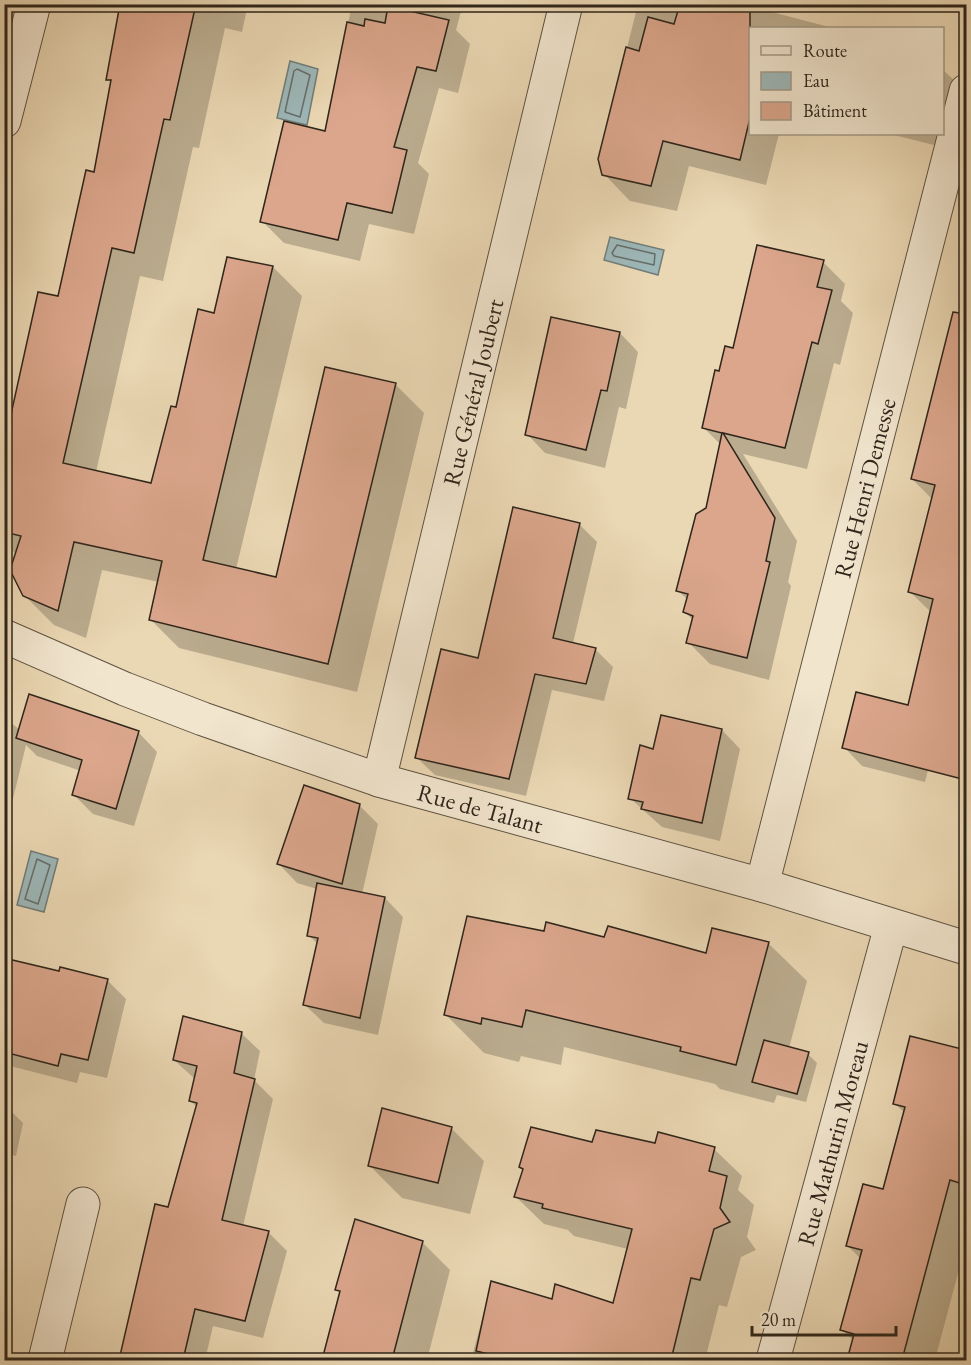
<svg xmlns="http://www.w3.org/2000/svg" width="971" height="1365" font-family="'EB Garamond',serif">
<rect width="100%" height="100%" fill="#ead7b3"/>
<filter id="stains"><feTurbulence type="fractalNoise" baseFrequency=".00333" numOctaves="4"/><feColorMatrix values="0 0 0 0 .2 0 0 0 0 .09 0 0 0 0 .02 0 0 0 .5 -.17"/></filter>
<radialGradient id="worn" r=".72"><stop offset=".6" stop-color="#630" stop-opacity="0"/><stop offset="1" stop-color="#630" stop-opacity=".3"/></radialGradient>
<g fill="#9db7b8" stroke="#717d79" stroke-width="1.5">
<polygon points="290,61 318,69 307,125 277,118"/>
<polygon points="610,237 664,250 658,275 604,260"/>
<polygon points="31,851 58,859 44,912 17,905"/>
</g>
<g fill="#0003">
<polygon points="121,4 248,4 242,32 225,28 199,148 193,147 163,281 140,276 96,472 153,485 177,409 215,315 273,267 302,296 236,569 277,579 395,384 424,413 357,692 179,648 150,619 159,582 102,570 86,638 54,625 24,595 16,554 4,543 4,454 59,298 95,173 112,84 108,79"/>
<polygon points="352,4 463,4 456,30 470,44 458,93 439,88 418,163 429,174 414,234 369,224 360,261 284,243 262,221 326,133"/>
<polygon points="638,4 766,4 764,10 833,28 750,28 750,134 779,134 766,185 689,166 677,211 630,201 604,174 599,159"/>
<polygon points="942,69 955,81 942,130"/>
<polygon points="890,134 942,134 938,146"/>
<polygon points="823,262 845,284 841,301 853,313 840,365 834,363 807,469 743,454 797,541 788,582 791,586 769,680 710,664 688,642 694,621 685,612 688,600 677,590 707,509 721,445 703,427 721,373 734,350"/>
<polygon points="966,266 966,292 961,287"/>
<polygon points="966,309 966,710 939,703 932,613 910,592 933,500 912,479"/>
<polygon points="620,333 638,352 626,409 619,407 605,468 545,453 527,434"/>
<polygon points="579,524 597,542 573,643 595,649 613,667 604,701 552,690 526,796 435,775 417,758"/>
<polygon points="30,696 139,733 157,752 134,826 93,814 74,795 81,771 37,756 26,745 11,807 4,805 4,717 20,730"/>
<polygon points="939,728 925,782 862,766 844,747"/>
<polygon points="722,730 740,749 720,841 662,827 630,798 654,751"/>
<polygon points="359,805 378,824 362,894 385,898 403,917 378,1035 324,1023 305,1005 318,944 309,936 317,889 297,883 279,864"/>
<polygon points="966,817 966,856 959,848"/>
<polygon points="545,933 707,955 768,943 807,981 789,1048 808,1054 817,1063 806,1102 777,1095 774,1103 720,1089 715,1084 564,1047 561,1065 521,1056 519,1062 484,1053 445,1014"/>
<polygon points="61,969 108,981 126,999 107,1078 80,1072 77,1083 10,1066 4,1061 4,993 61,973"/>
<polygon points="241,1033 260,1051 254,1080 273,1099 243,1226 268,1232 287,1251 263,1338 213,1326 205,1360 120,1360 156,1206 169,1209 197,1107 190,1100 195,1079 174,1060"/>
<polygon points="911,1038 966,1051 966,1243 935,1360 848,1360 854,1341 842,1330 861,1259 848,1246 884,1191 905,1113 894,1103"/>
<polygon points="4,1104 23,1123 16,1156 4,1153"/>
<polygon points="383,1110 452,1129 484,1161 470,1214 402,1198 370,1166"/>
<polygon points="593,1144 714,1149 742,1176 738,1190 754,1205 747,1237 756,1250 741,1257 727,1307 719,1305 705,1360 471,1360 492,1283 553,1301 614,1305 628,1249 574,1236 568,1230 544,1224 516,1197 524,1170 521,1167"/>
<polygon points="422,1242 450,1270 427,1360 324,1360 341,1294 337,1290"/>
</g>
<g fill="none" stroke-linecap="round" stroke-linejoin="round">
<g stroke="#666e6a" stroke-width="1.5">
<polygon points="297,69 310,75 300,117 285,112 294,71"/>
<polygon points="617,245 655,254 654,265 614,256 612,253"/>
<polygon points="37,859 50,865 38,904 25,899"/>
</g>
</g>
<g fill="#dba68c" stroke="#2f261b" stroke-width="1.5">
<polygon points="120,4 196,4 170,120 164,119 134,253 112,248 63,463 151,483 171,406 176,407 198,309 214,313 227,257 273,266 203,560 276,577 325,367 396,383 328,664 149,620 162,561 74,542 58,611 23,596 10,570 21,536 4,532 4,446 38,292 58,296 86,170 94,172 111,80 106,80"/>
<polygon points="680,4 750,4 750,118 740,160 663,141 651,186 602,175 598,159 626,47 639,51 648,17 674,24"/>
<polygon points="388,6 449,20 436,71 417,67 394,147 407,150 392,213 347,203 338,240 260,222 284,121 325,131 347,22 364,26 365,19 385,23"/>
<polygon points="757,245 824,260 817,287 832,290 818,344 812,342 785,448 723,433 775,518 766,561 770,562 747,658 686,643 693,616 683,612 688,594 676,591 696,514 706,508 722,433 702,428 715,370 719,371 725,346 733,348"/>
<polygon points="953,312 966,314 966,780 842,748 856,692 908,705 933,599 908,592 935,485 911,479"/>
<polygon points="551,317 620,332 607,391 601,390 586,450 525,435"/>
<polygon points="513,507 580,523 553,638 596,648 586,684 535,674 509,779 415,758 441,649 478,658"/>
<polygon points="29,694 139,731 116,809 72,795 82,760 16,738"/>
<polygon points="661,715 722,729 702,823 641,809 643,802 628,799 640,745 653,749"/>
<polygon points="304,785 360,804 342,884 277,864"/>
<polygon points="317,883 385,897 360,1018 303,1005 318,938 307,936"/>
<polygon points="467,916 544,931 546,922 604,937 608,926 706,953 712,928 769,942 736,1065 680,1051 681,1047 526,1010 522,1027 482,1018 481,1024 444,1015"/>
<polygon points="4,958 59,971 60,967 108,979 88,1060 61,1054 58,1066 4,1052"/>
<polygon points="183,1016 242,1032 234,1073 255,1079 222,1220 269,1231 245,1321 195,1309 183,1360 119,1360 155,1204 168,1207 197,1103 189,1101 197,1066 173,1060"/>
<polygon points="910,1036 966,1050 966,1185 950,1180 902,1360 847,1360 854,1334 840,1330 862,1250 846,1246 863,1184 883,1189 905,1107 893,1104"/>
<polygon points="764,1040 809,1052 797,1094 752,1082"/>
<polygon points="382,1108 452,1127 438,1183 368,1166"/>
<polygon points="531,1127 592,1142 596,1130 655,1143 658,1132 715,1147 709,1171 727,1176 720,1208 730,1222 714,1229 700,1280 691,1278 671,1360 513,1360 476,1351 491,1281 552,1299 555,1284 613,1303 632,1229 542,1208 543,1204 514,1197 523,1169 519,1167"/>
<polygon points="355,1219 423,1241 392,1360 322,1360 340,1291 335,1290"/>
</g>
<g fill="none" stroke-linecap="round" stroke-linejoin="round">
<defs>
<g id="minor">
<polyline points="4,121 34,4"/>
<path id="s1" d="M 4,636 L 125,689 L 203,719 L 379,780 L 762,885 L 966,948"/>
<path id="s2" d="M 379,780 L 566,4"/>
<path id="s3" d="M 762,885 L 966,91"/>
<polyline points="45,1360 83,1204"/>
<path id="s4" d="M 773,1360 L 891,926"/>
</g>
</defs>
<use href="#minor" stroke="#5e5241" stroke-width="35"/>
<use href="#minor" stroke="#f1e5ce" stroke-width="33"/>
</g>
<g text-anchor="middle" dominant-baseline="central" stroke-width="4.5" stroke-linejoin="round" paint-order="stroke">
<g font-size="24" fill="#2f261b" stroke="#f1e5ce">
<text stroke="none"><textPath href="#s2" startOffset="399">Rue Général Joubert</textPath></text>
<text stroke="none"><textPath href="#s3" startOffset="410">Rue Henri Demesse</textPath></text>
<text stroke="none"><textPath href="#s1" startOffset="507">Rue de Talant</textPath></text>
<text stroke="none"><textPath href="#s4" startOffset="225">Rue Mathurin Moreau</textPath></text>
</g>
</g>
<rect width="971" height="1365" fill="none" stroke="#ead7b3" stroke-width="24"/>
<rect x="6" y="6" width="959" height="1353" fill="none" stroke="#2f261b" stroke-width="3"/>
<rect x="12" y="12" width="947" height="1341" fill="none" stroke="#2f261b" stroke-width="1.5"/>
<rect x="749" y="27" width="195" height="108" fill="#f1e5ce" stroke="#a39986" stroke-width="1.5"/>
<rect x="761" y="46" width="30" height="9" fill="#f1e5ce" stroke="#a39986" stroke-width="1.5"/>
<text x="803" y="57" font-size="18" fill="#2f261b">Route</text>
<rect x="761" y="72" width="30" height="18" fill="#9db7b8" stroke="#a39986" stroke-width="1.5"/>
<text x="803" y="87" font-size="18" fill="#2f261b">Eau</text>
<rect x="761" y="102" width="30" height="18" fill="#dba68c" stroke="#a39986" stroke-width="1.5"/>
<text x="803" y="117" font-size="18" fill="#2f261b">Bâtiment</text>
<path d="M752 1326v9h144v-9" fill="none" stroke="#2f261b" stroke-width="3"/>
<text x="761" y="1326" font-size="18" fill="#2f261b" stroke="#f1e5ce" stroke-width="4.5" paint-order="stroke">20 m</text>
<rect width="100%" height="100%" filter="url(#stains)"/>
<rect width="100%" height="100%" fill="url(#worn)"/>
</svg>
